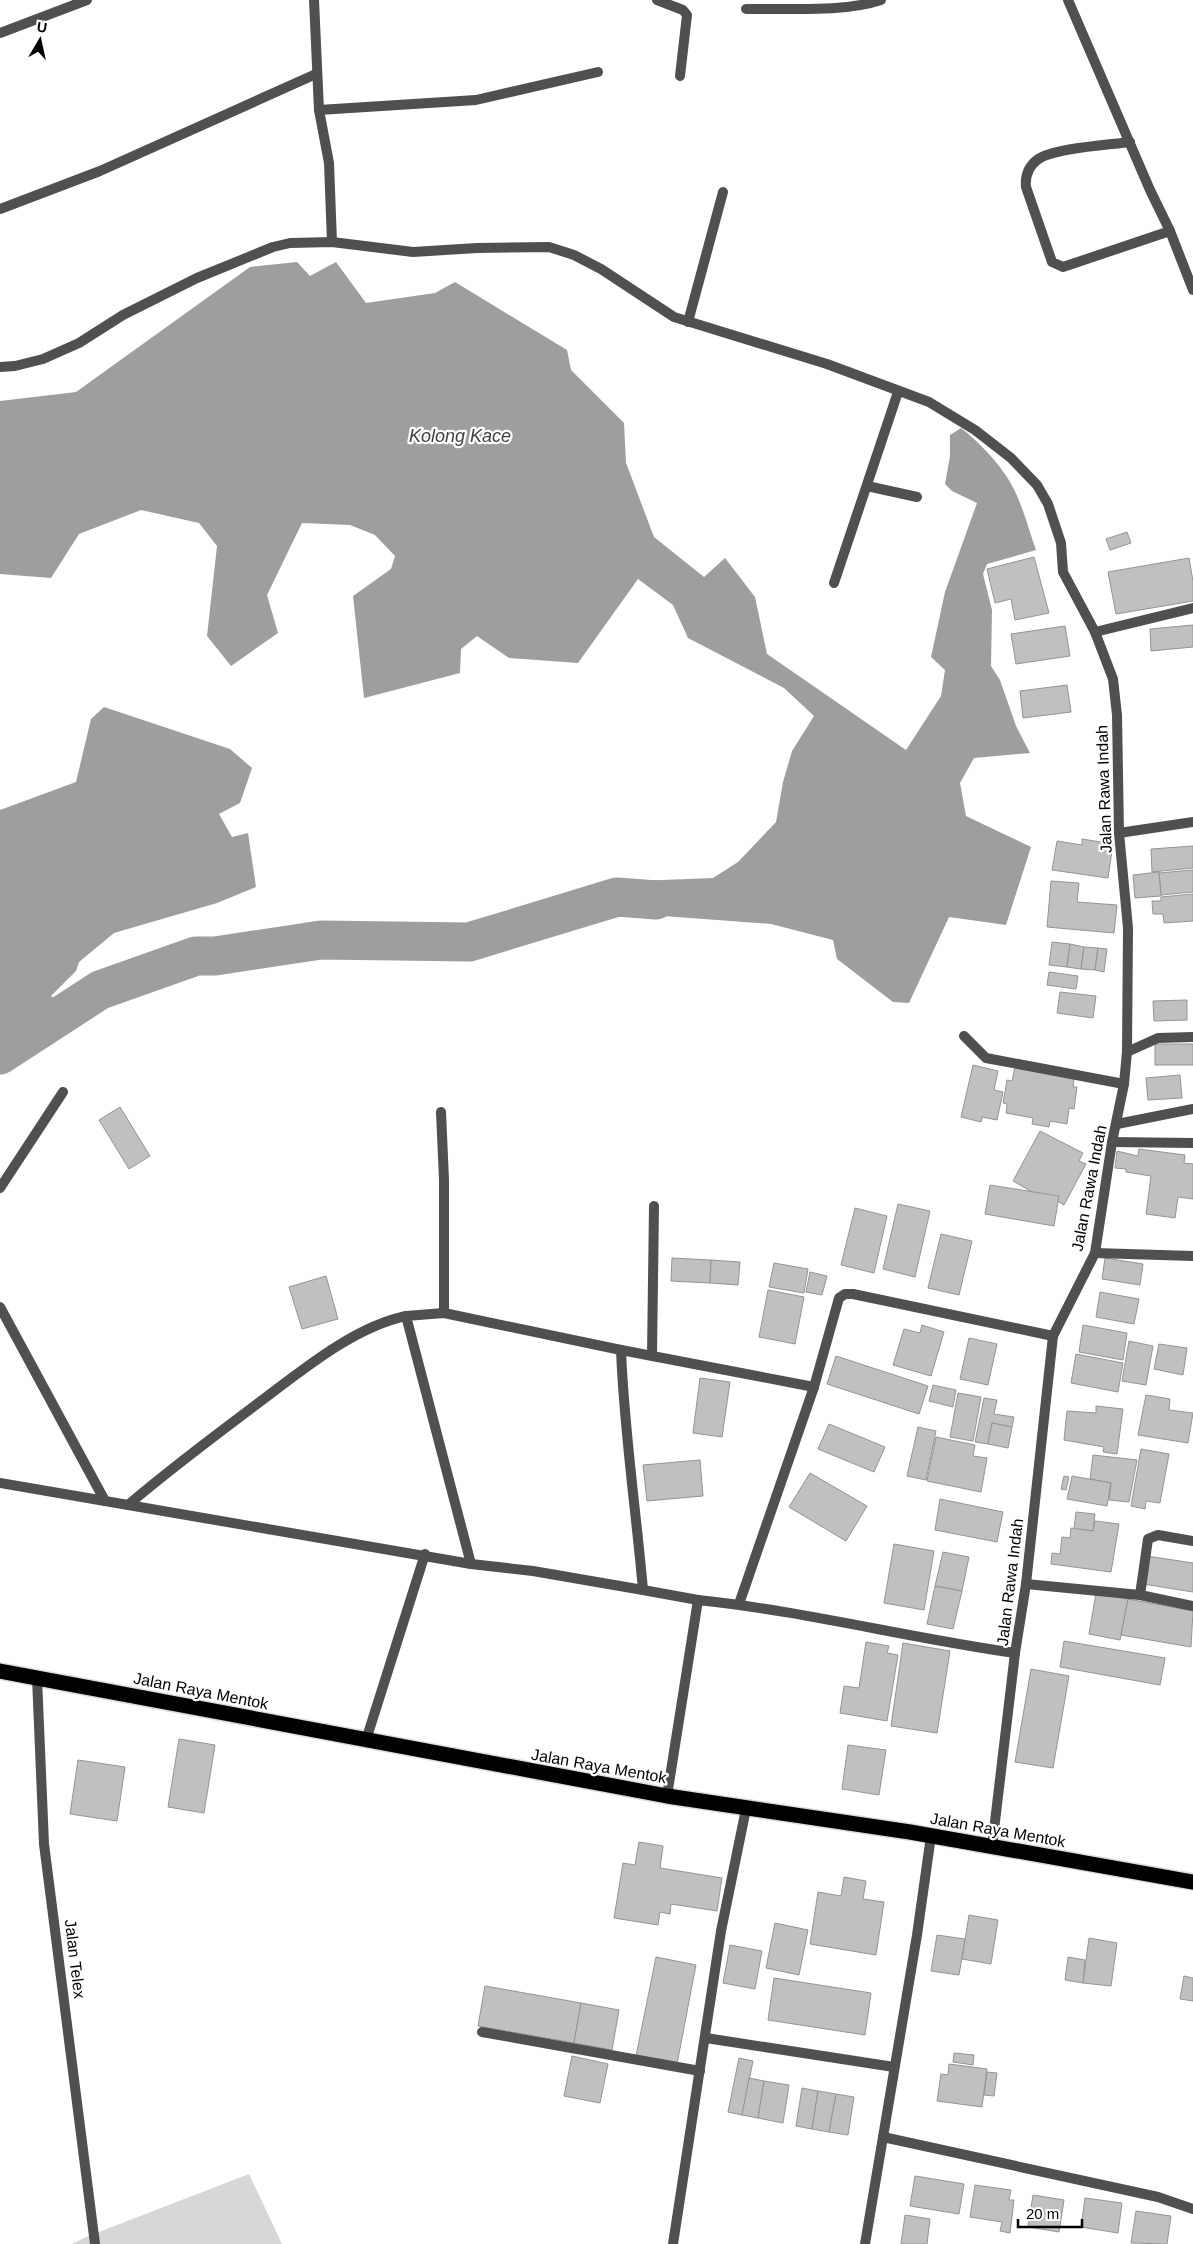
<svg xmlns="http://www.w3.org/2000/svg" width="1193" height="2244" font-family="Arial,sans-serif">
<rect width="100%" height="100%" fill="#fff"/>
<polygon fill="#d7d7d7" points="249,2174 282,2244 72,2244 86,2237"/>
<g fill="#9e9e9e">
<path d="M 297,262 L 310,276 L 336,262 L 366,303 L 435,293 L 455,282 L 567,350 L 571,370 L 624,423 L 626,463 L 654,537 L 704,577 L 725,558 L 755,597 L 767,654 L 906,750 L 941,696 L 945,670 L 931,657 L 945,592 L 977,503 L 952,491 L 945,484 L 950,456 L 950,435 L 961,428 C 979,442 998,462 1010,482 C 1022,502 1028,528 1036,550 L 987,564 L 983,574 L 992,610 L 991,666 L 1000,680 L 1016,726 L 1030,753 L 974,758 L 960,783 L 966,816 L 1031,847 L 1006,925 L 949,917 L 909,1003 L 893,1002 L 837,959 L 833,940 L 771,924 L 610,912 L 595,885 L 612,882 L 713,878 L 738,862 L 776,822 L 783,782 L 792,751 L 814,716 L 784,688 L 688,638 L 673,605 L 638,579 L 578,663 L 509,658 L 477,636 L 461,649 L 460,673 L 364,698 L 353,596 L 391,569 L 395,556 L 375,535 L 350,525 L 302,523 L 267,595 L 278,633 L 231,666 L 207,636 L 217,546 L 199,523 L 141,510 L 79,534 L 51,578 L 0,574 L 0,401 L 76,392 L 250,267 Z"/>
<polygon points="104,707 230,749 252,768 240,803 219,814 232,837 248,833 256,887 217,903 114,933 79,962 76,971 51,996 60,1004 87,981 108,995 18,1054 0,1071 0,810 76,782 91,719"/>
</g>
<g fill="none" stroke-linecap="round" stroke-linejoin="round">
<polyline stroke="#9e9e9e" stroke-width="39" points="0,1055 100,990 196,956 215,956 321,940 469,942 617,897 656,900"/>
</g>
<g fill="#c0c0c0" stroke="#949494">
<polygon points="1127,532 1131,543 1110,550 1106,539"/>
<polygon points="1034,557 1049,613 1015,620 1011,599 995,603 987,569"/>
<polygon points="1189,558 1193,581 1193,601 1116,614 1108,572"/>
<polygon points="1193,625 1193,647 1151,651 1150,629"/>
<polygon points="1065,626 1070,656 1016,664 1011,634"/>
<polygon points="1067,685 1071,712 1023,718 1020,691"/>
<polygon points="1082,839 1113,844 1108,878 1052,870 1057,841 1082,845"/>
<polygon points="1193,846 1193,868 1152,872 1151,849"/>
<polygon points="1193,870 1193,892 1161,895 1159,873"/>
<polygon points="1159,872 1161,896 1135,898 1133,875"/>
<polygon points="1051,881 1079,883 1077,902 1117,905 1114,933 1047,927"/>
<polygon points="1193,894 1193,921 1164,923 1163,914 1153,914 1152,901 1161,901 1161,897"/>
<polygon points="1052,942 1070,944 1067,967 1049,965"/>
<polygon points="1070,944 1084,947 1081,969 1067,967"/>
<polygon points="1084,947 1098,948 1095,970 1081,969"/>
<polygon points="1098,948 1107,949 1104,972 1095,970"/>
<polygon points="1049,972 1078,976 1076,989 1047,985"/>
<polygon points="1060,992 1096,996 1093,1018 1057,1013"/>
<polygon points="1187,1000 1187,1020 1154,1021 1153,1001"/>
<rect x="1155" y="1044" width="38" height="21"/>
<polygon points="973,1065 998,1071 994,1090 1003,1092 997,1120 982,1117 981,1122 961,1117"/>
<polygon points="1015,1067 1074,1078 1073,1087 1077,1087 1074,1109 1069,1108 1067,1124 1050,1121 1049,1127 1032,1124 1033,1118 1006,1113 1007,1104 1003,1103 1007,1080 1012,1081"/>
<polygon points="1180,1075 1182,1098 1148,1100 1146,1078"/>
<polygon points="120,1107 150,1156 129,1169 99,1120"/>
<polygon points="1040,1131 1083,1153 1079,1161 1086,1164 1064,1205 1057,1201 1055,1205 1013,1181"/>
<polygon points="1139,1149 1185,1155 1184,1163 1193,1164 1193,1199 1178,1197 1175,1218 1146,1214 1151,1176 1126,1172 1126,1169 1115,1168 1117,1151 1138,1156"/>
<polygon points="990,1185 1059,1196 1054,1226 985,1214"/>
<polygon points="898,1204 930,1211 915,1277 883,1269"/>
<polygon points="855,1208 887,1216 874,1273 841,1265"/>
<polygon points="941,1234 972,1241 959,1295 928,1288"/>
<polygon points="672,1258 711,1260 710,1283 671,1281"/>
<polygon points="1105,1258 1143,1264 1140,1285 1102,1279"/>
<polygon points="711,1260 740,1262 738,1285 710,1283"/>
<polygon points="774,1263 808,1269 804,1293 769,1287"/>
<polygon points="810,1272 827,1276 822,1295 806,1292"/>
<polygon points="326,1276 338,1319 302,1329 289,1287"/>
<polygon points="768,1290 804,1297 795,1344 759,1337"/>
<polygon points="1100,1292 1139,1299 1134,1324 1096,1317"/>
<polygon points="922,1325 944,1332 931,1376 893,1365 904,1329 920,1333"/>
<polygon points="1083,1325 1127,1333 1123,1360 1079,1352"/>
<polygon points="969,1338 997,1344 988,1385 960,1379"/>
<polygon points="1129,1341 1153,1346 1146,1385 1122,1381"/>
<polygon points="1159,1344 1187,1348 1183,1375 1154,1369"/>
<polygon points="1076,1354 1123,1363 1118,1392 1071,1383"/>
<polygon points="836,1356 928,1386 919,1414 827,1384"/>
<polygon points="700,1378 730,1382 722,1437 693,1433"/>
<polygon points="933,1385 956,1390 953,1407 929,1401"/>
<polygon points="958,1393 981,1397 973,1441 950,1437"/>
<polygon points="1146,1395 1170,1399 1169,1410 1193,1413 1188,1443 1138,1435"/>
<polygon points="984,1398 997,1400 994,1414 1014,1417 1012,1427 992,1423 988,1444 975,1442"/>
<polygon points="1096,1406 1123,1409 1117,1454 1103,1452 1104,1447 1064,1440 1067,1411 1096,1413"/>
<polygon points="992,1423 1012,1427 1008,1448 988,1444"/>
<polygon points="829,1424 885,1447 874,1472 818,1449"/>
<polygon points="918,1427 936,1431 926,1480 907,1476"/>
<polygon points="936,1437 975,1445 973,1456 987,1458 981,1492 927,1481"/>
<polygon points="1141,1449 1169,1454 1160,1503 1146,1501 1145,1509 1131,1506"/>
<polygon points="1093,1455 1137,1460 1129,1502 1109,1500 1111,1483 1090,1479"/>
<polygon points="700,1460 703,1496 647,1501 643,1465"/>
<polygon points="810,1473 867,1506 846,1541 789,1507"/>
<polygon points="1064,1476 1069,1477 1066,1490 1061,1489"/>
<polygon points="1072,1476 1111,1483 1107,1506 1067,1499"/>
<polygon points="940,1499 1003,1512 997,1542 935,1530"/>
<polygon points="1076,1512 1095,1514 1093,1531 1074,1529"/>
<polygon points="1095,1521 1119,1524 1111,1572 1051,1564 1052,1553 1060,1554 1062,1537 1070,1538 1071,1528 1093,1531"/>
<polygon points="894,1544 934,1551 924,1610 884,1603"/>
<polygon points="943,1552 969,1557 962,1591 935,1586"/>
<polygon points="1147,1556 1193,1563 1193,1592 1143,1584"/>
<polygon points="935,1586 962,1591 953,1629 927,1624"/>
<polygon points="1096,1593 1128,1599 1120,1640 1089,1634"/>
<polygon points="1128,1599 1193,1611 1191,1647 1121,1635"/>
<polygon points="1064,1641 1165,1658 1160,1685 1060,1667"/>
<polygon points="866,1642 889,1646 887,1653 898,1655 887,1721 840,1713 844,1686 859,1688"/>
<polygon points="903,1643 950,1651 937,1733 891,1726"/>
<polygon points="1031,1669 1069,1676 1053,1768 1015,1762"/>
<polygon points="179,1739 215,1745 204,1813 168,1807"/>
<polygon points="848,1745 886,1750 879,1795 842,1789"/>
<polygon points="78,1760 125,1767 117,1821 70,1814"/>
<polygon points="639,1842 663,1846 660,1868 722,1878 717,1911 671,1904 670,1914 660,1912 658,1925 614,1918 623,1863 635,1865"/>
<polygon points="844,1877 866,1881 863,1899 884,1902 876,1955 810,1944 818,1892 841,1896"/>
<polygon points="969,1915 998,1920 991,1964 962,1959"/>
<polygon points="775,1923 808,1930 799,1975 766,1968"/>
<polygon points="937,1935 965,1939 959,1975 931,1971"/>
<polygon points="1089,1938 1117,1943 1111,1986 1083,1983"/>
<polygon points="730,1945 762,1951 755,1989 723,1983"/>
<polygon points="656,1957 696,1965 677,2064 636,2056"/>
<polygon points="1068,1957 1085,1960 1083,1983 1065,1980"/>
<polygon points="1184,1976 1193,1978 1193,2001 1180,1999"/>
<polygon points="774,1978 871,1993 865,2035 768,2020"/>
<polygon points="485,1986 581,2003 574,2043 478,2026"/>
<polygon points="581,2003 619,2010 612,2050 574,2043"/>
<polygon points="954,2053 974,2055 973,2065 953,2062"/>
<polygon points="572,2056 608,2064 600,2103 564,2096"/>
<polygon points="739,2058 753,2061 742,2115 728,2112"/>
<polygon points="949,2064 987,2069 982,2107 937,2101 941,2074 948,2075"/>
<polygon points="987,2072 997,2073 994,2096 984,2095"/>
<polygon points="749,2078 764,2081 758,2118 742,2115"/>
<polygon points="764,2081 789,2085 783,2123 758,2118"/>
<polygon points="802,2088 818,2091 812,2129 796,2126"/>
<polygon points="818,2091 836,2094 829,2132 812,2129"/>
<polygon points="836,2094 854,2097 848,2135 829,2132"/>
<polygon points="915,2176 964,2184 959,2214 910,2206"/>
<polygon points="975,2185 1011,2190 1009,2200 1014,2200 1010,2233 1000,2231 1002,2222 970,2217"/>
<polygon points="1033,2195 1064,2200 1059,2232 1028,2227"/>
<polygon points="1085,2198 1122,2203 1118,2233 1081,2227"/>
<polygon points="1136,2211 1171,2216 1167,2244 1131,2243"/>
<polygon points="905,2215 930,2219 927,2244 901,2244"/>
</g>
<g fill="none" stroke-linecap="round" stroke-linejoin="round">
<defs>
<polyline id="highway" points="0,1671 667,1796 910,1832 1193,1882"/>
</defs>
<use href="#highway" stroke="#dbdbdb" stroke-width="18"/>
<g stroke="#505050" stroke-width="10">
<polyline points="314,0 319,110 329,163 332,242"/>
<polyline points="657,0 683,10 687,15 680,76"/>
<polyline points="1068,0 1150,190 1170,231 1193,290"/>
<path d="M 746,9 C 788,8 842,13 881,0"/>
<polyline points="0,33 87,0"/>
<polyline points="319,110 476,100 598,72"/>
<path d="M 1130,142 C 1109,145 1052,148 1037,160 C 1028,167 1025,176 1026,187 L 1052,262 L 1063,267 L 1170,231"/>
<polyline points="0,209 100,171 316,74"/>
<polyline points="688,322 723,192"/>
<polyline points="0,367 15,366 43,359 79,343 123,315 197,278 273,247 290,243 332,242 413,252 477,248 549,247 574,255 601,269 674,317 827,364 929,402 975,430 1011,458 1037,485 1048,504 1061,543 1063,572 1095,632 1113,679 1117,715 1119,833 1128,928 1127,1052 1124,1084 1112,1142 1095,1253 1053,1336 1026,1584 1015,1653 992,1847"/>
<polyline points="867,486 917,497"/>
<polyline points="834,583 898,392"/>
<polyline points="1095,632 1193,608"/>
<polyline points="1119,833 1193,822"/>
<polyline points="964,1036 986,1058 1124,1084"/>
<polyline points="1127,1052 1158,1038 1193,1037"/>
<polyline points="441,1112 444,1180 444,1313"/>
<polyline points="1117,1124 1193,1109"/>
<polyline points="1112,1142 1193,1143"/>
<polyline points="0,1188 63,1092"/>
<polyline points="1095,1253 1193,1256"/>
<polyline points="0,1307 105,1501 471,1564 533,1571 643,1590"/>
<polyline points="621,1350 814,1387 739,1604"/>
<polyline points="652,1355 654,1206"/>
<polyline points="814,1387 839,1298 845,1294 853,1294 1053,1336"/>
<polyline points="0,1483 105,1501"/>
<path d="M 128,1505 C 170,1469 213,1437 257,1404 C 300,1372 353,1327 406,1316"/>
<path d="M 471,1564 L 406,1316 L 444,1313 L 621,1350 C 624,1430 636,1510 643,1590 L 698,1600"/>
<polyline points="1026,1584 1140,1595 1148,1539 1158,1535 1193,1541"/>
<polyline points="1140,1595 1193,1606"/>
<polyline points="37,1678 44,1844 95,2244"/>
<polyline points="366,1740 425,1554"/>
<path d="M 667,1796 L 698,1600 C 804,1611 909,1638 1015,1653"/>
<polyline points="482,2032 700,2071"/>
<polyline points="706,2038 894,2067"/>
<polyline points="883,2137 1158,2197 1193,2209"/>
<polyline points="673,2244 721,1931 746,1809"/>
<polyline points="865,2244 917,1935 931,1836"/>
</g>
<use href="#highway" stroke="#000" stroke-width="15"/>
</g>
<g text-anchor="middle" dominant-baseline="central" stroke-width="4.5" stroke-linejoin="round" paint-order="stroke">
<g font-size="16" fill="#000" stroke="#fff">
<text transform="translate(1104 789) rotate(-92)">Jalan Rawa Indah</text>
<text transform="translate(1089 1188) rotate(-79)">Jalan Rawa Indah</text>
<text transform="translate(1010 1582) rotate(-83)">Jalan Rawa Indah</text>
<text transform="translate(201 1691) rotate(11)">Jalan Raya Mentok</text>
<text transform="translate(599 1766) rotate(10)">Jalan Raya Mentok</text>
<text transform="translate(998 1830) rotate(10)">Jalan Raya Mentok</text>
<text transform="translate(75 1959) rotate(83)">Jalan Telex</text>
</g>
<g font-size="18" font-style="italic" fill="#3f3f3f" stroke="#fff">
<text x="460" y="436">Kolong Kace</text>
</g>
</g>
<g transform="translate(40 40) rotate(9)" stroke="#ffffff" stroke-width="4" paint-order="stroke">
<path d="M0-4L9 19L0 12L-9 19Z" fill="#000000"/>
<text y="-8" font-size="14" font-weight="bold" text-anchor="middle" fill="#000000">U</text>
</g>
<path d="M1018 2219v8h64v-8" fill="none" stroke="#000000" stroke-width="2.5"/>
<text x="1026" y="2219" font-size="15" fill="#000000" stroke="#ffffff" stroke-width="4" paint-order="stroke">20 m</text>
</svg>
